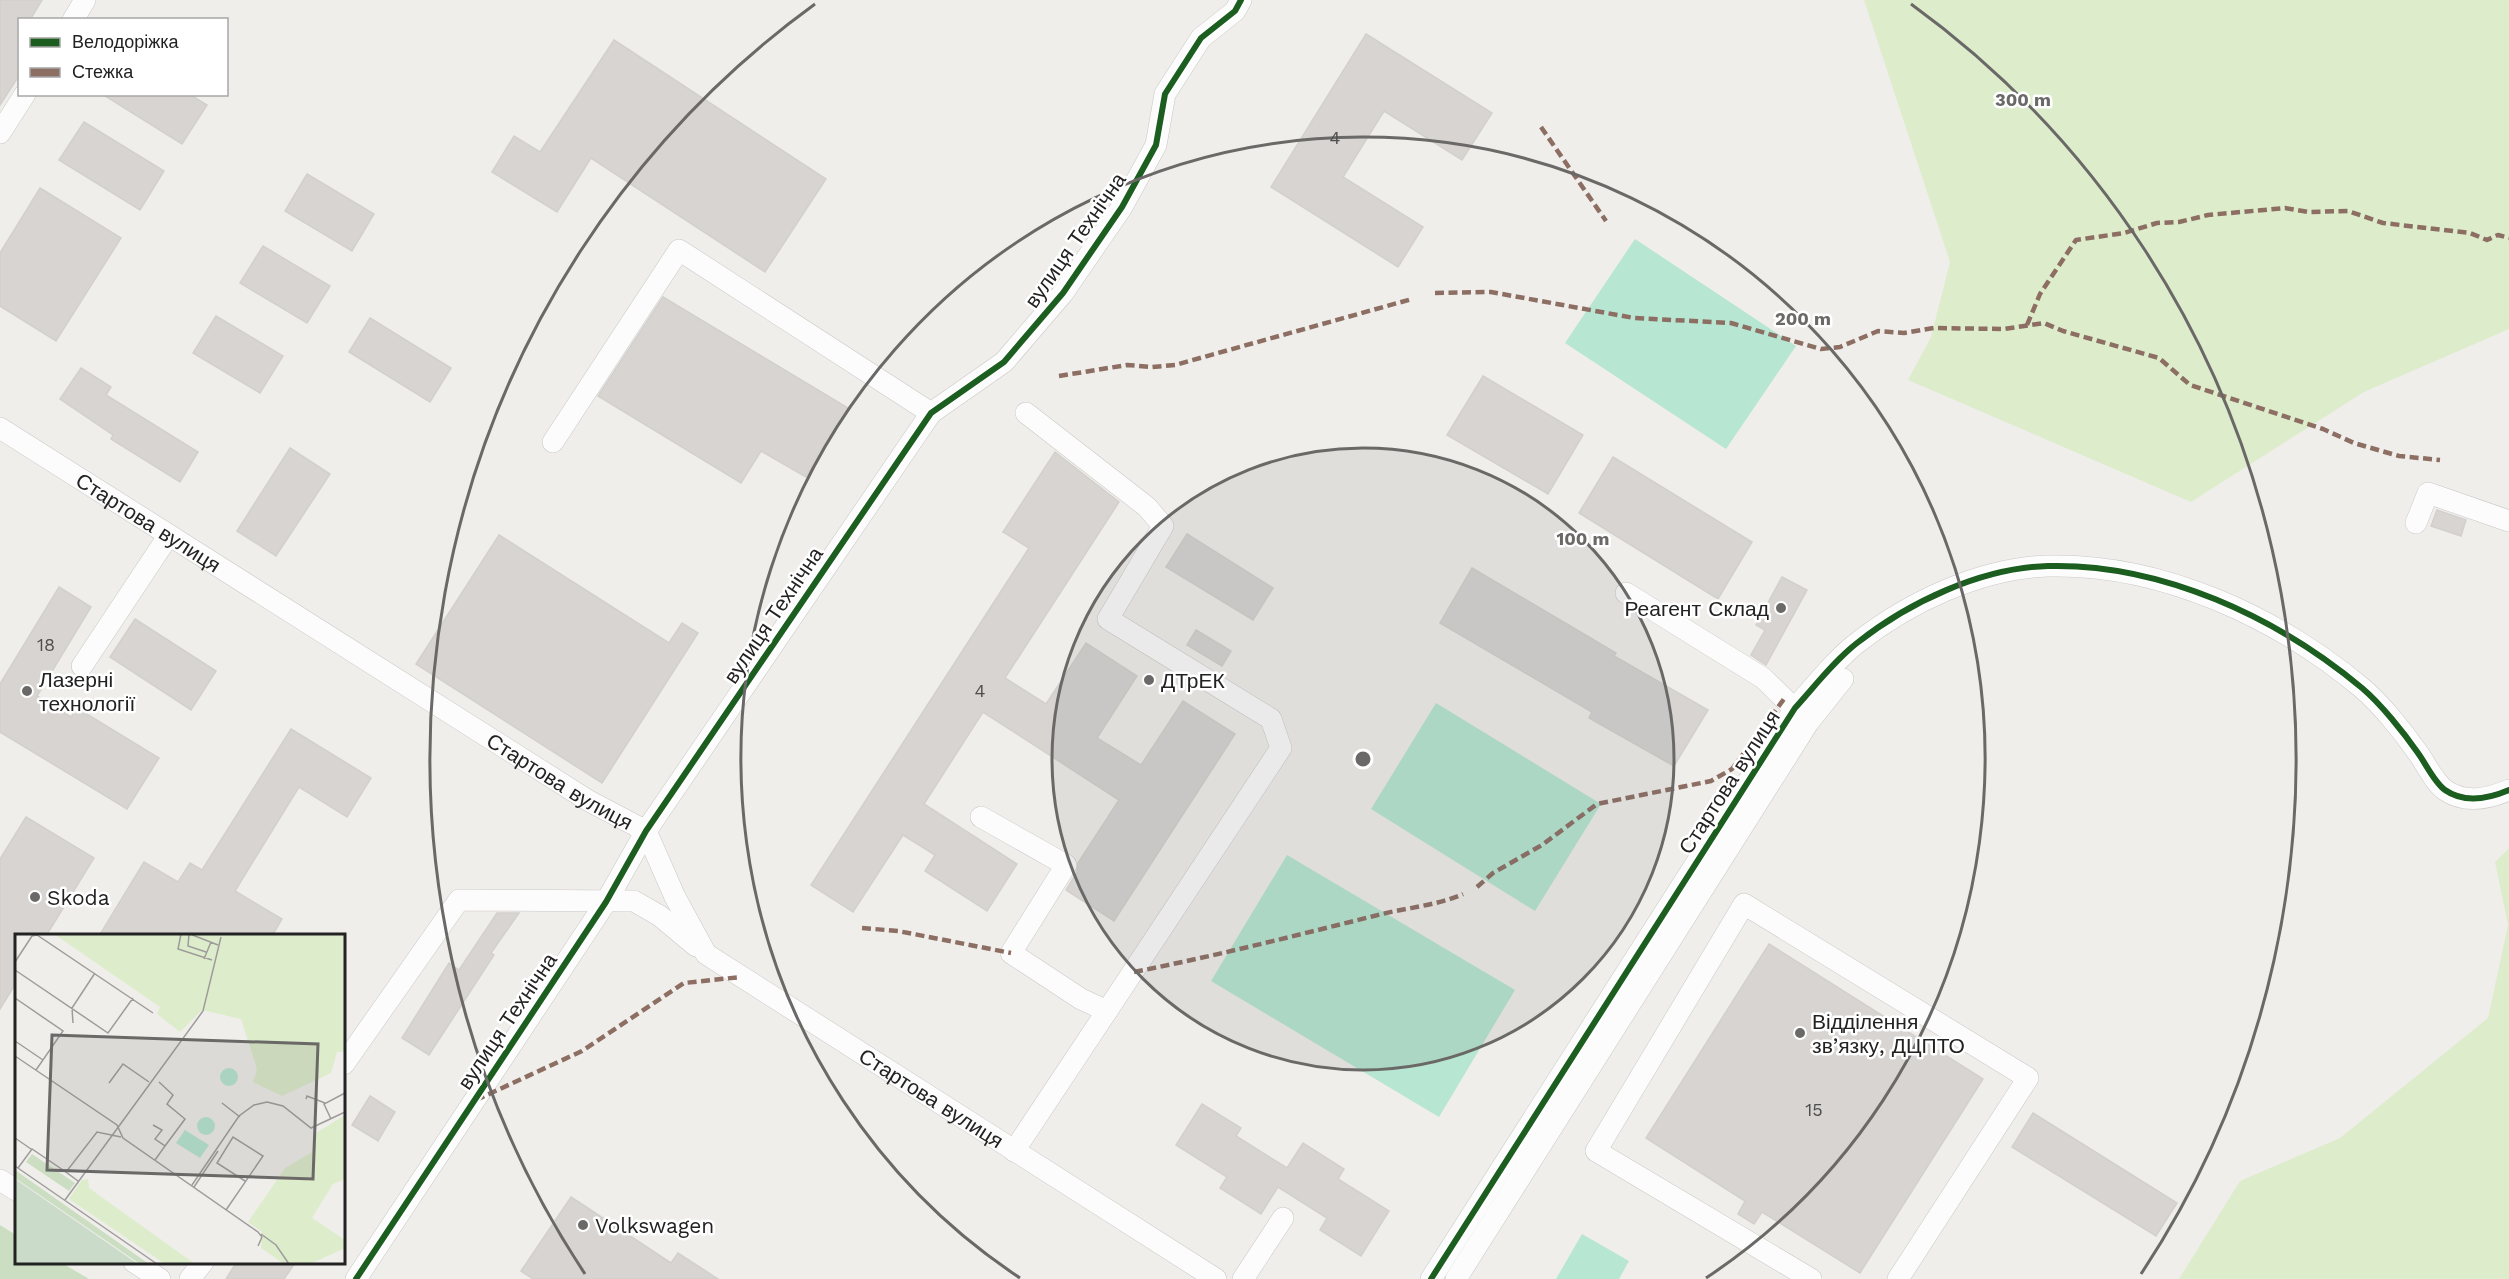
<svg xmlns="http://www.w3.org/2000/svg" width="2509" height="1279" font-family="'Work Sans',sans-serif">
<rect width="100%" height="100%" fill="#f0eeeb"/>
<g fill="#ddeccb">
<polygon points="1864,0 2509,0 2509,329 2364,392 2191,502 1908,380 1931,337 1950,262"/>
<polygon points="2509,848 2509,1279 2179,1279 2240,1181 2340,1138 2488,1018 2508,925 2495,862"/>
</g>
<polygon fill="#cbdec1" points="0,1225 16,1235 16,1262 62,1263 89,1279 0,1279"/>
<g fill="#b7e6d2">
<polygon points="1635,239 1796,346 1726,449 1565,343"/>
<polygon points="1436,703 1601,804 1535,911 1371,809"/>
<polygon points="1287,855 1515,990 1439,1117 1211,981"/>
<polygon points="1582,1234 1629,1261 1619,1279 1556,1279"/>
</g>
<g fill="#d7d4d2" stroke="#d3d0cc" stroke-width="1.5">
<polygon points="0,0 42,0 30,20 20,20 20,74 0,105"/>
<polygon points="1366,34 1492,113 1462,160 1384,111 1343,177 1423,227 1398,267 1271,187"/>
<polygon points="614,40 826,179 765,272 591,158 557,212 492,172 514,136 540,152"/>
<polygon points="102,94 189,94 207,105 182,144"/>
<polygon points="84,122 164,171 140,210 59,160"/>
<polygon points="307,174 374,214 352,251 285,211"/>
<polygon points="40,188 121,238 56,341 0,306 0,253"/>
<polygon points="263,246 330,286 307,323 240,283"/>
<polygon points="663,297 848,408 806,477 761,451 741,483 598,396"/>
<polygon points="216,316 283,356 260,393 193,353"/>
<polygon points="370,318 451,368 430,402 349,352"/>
<polygon points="81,368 111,387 106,395 198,452 180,482 111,439 113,435 60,399"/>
<polygon points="1483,376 1583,435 1548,494 1447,435"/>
<polygon points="290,448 330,474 276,556 237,531"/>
<polygon points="1055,452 1119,502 1005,678 1046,704 1086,643 1137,676 1097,738 1141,765 1183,701 1235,734 1114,921 1066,890 1077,872 1078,863 1119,800 983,712 924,804 1017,864 987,911 925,871 935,855 903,835 853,912 811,885 1029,548 1003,532"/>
<polygon points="1613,457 1752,542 1718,599 1579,513"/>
<polygon points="2437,510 2466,520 2461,536 2431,526"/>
<polygon points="1187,534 1273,588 1253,620 1166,567"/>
<polygon points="499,535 669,643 682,623 698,633 602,783 416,664"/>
<polygon points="1472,568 1616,653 1614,656 1708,710 1674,766 1589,718 1592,712 1440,623"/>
<polygon points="1782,577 1807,590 1766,665 1751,655 1765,630 1756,625"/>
<polygon points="59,587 91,607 37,696 71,717 77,708 159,758 127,809 0,732 0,684"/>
<polygon points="135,619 216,671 191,710 110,657"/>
<polygon points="1196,630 1231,651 1222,666 1187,645"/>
<polygon points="291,729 371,778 347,817 299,787 235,891 282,919 272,936 99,936 144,862 178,882 190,863 202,870"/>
<polygon points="26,817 94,858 46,936 16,936 16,983 0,1009 0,859"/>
<polygon points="497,913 519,913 491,953 494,955 429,1055 402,1038 449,963 459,970"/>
<polygon points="1769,944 1983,1079 1860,1273 1762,1212 1754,1224 1738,1214 1745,1201 1646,1138"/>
<polygon points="370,1096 395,1112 378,1141 352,1125"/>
<polygon points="1202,1104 1241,1128 1236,1136 1287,1168 1303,1143 1344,1169 1338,1179 1389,1211 1361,1256 1320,1230 1327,1218 1278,1187 1261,1214 1220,1188 1227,1177 1176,1145"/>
<polygon points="2033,1113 2177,1203 2156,1236 2012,1147"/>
<polygon points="571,1197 671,1263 678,1253 718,1279 533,1279 521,1271"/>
<polygon points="236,1263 295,1263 284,1279 226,1279"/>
</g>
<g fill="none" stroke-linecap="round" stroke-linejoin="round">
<defs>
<g id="minor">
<polyline points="73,20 85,0"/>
<polyline points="0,133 25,94"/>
<polyline points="1026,413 1147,507 1163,526 1108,619 1271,719 1281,748 1107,1011"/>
<path id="s1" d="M 0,428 L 589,801 L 646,831 L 675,897 L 706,954 L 1216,1279"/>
<polyline points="553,442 679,250 931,413"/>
<polyline points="2416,523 2428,493 2509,521"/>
<polyline points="1626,593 1763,678 1804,718"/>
<polyline points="82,666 169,535"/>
<polyline points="981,817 1066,865 1011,953 1081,999 1107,1011 1014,1151"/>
<polyline points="344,1064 459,900 634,901 660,916 696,946"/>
<polyline points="0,1180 16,1190"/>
<polyline points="134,1262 160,1279"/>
<polyline points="190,1279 203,1262"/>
<polyline points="356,1279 606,902 646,831 931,413 1004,362 1063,293 1122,207 1156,145 1165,94 1201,38 1235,11 1241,0"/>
<polyline points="1243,1279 1283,1218"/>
<path d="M 1431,1279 L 1795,708 C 1815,686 1834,661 1857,643 C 1909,602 1981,568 2048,566 C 2161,563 2277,617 2362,688 C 2381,704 2404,733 2418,753 C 2426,764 2434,782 2445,790 C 2465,804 2488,799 2509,790"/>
<polyline points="1456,1279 1808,723 1843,679"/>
<polyline points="1811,1279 1596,1151 1744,904 2028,1078 1898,1279"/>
</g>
</defs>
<use href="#minor" stroke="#c9c8c7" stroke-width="22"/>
<use href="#minor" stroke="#fdfcfc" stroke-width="21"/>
<g stroke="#8d6e63" stroke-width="4.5" stroke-dasharray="9 4.5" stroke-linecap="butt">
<polyline points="1541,127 1606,221"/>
<polyline points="1435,293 1491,292 1634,318 1731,323 1821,349 1840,347 1878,331 1904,333 1934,328 2004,329 2044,323 2063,331 2159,358 2190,385 2323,429 2354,443 2399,456 2440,460"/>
<polyline points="2027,325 2040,294 2076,240 2124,233 2157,223 2179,222 2208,215 2285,208 2309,212 2348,211 2383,223 2470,233 2487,240 2498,235 2509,238"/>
<polyline points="1059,376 1127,365 1152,367 1175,365 1412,299"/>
<polyline points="1477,887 1493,873 1542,845 1597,804 1711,781 1732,769 1784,699"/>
<polyline points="862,928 898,931 1011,953"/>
<path d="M 1134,972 C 1215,956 1294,936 1374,916 C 1403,908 1436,906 1463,894"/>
<polyline points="476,1100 582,1051 684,983 741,977"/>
</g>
<defs>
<g id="cycleway">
<polyline points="356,1279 606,902 646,831 931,413 1004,362 1063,293 1122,207 1156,145 1165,94 1201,38 1235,11 1241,0"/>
<path d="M 1431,1279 L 1795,708 C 1815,686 1834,661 1857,643 C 1909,602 1981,568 2048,566 C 2161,563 2277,617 2362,688 C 2381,704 2404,733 2418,753 C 2426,764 2434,782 2445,790 C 2465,804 2488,799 2509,790"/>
</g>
</defs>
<use href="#cycleway" stroke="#fff" stroke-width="10"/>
<use href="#cycleway" stroke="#1b5e20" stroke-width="6"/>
</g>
<circle cx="1363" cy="759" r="311" fill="#6a6968" fill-opacity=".12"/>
<g fill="none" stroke="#6a6968" stroke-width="3">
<circle cx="1363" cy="759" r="311"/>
<path d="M1020 1278A622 622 0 1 1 1706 1278"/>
<path d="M585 1274A933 933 0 0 1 815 4M1911 4A933 933 0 0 1 2141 1274"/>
</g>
<g fill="#6a6968" stroke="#fff" stroke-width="2">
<circle cx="1781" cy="608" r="6"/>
<circle cx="1149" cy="680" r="6"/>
<circle cx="27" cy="691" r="6"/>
<circle cx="35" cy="897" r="6"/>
<circle cx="1800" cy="1033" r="6"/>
<circle cx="583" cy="1225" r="6"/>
</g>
<g text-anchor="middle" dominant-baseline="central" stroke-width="5" stroke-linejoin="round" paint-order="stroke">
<g font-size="18" fill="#4f4e4e">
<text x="1335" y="137">4</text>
<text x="46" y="644">18</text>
<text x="980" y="690">4</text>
<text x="1814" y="1109">15</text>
</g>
<g font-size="21" fill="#222" stroke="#fff">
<text transform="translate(1075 240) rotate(-55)">вулиця Технічна</text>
<text stroke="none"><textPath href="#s1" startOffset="176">Стартова вулиця</textPath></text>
<text transform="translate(773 615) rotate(-56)">вулиця Технічна</text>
<text stroke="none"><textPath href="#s1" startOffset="662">Стартова вулиця</textPath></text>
<text transform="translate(1729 782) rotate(-57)">Стартова вулиця</text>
<text transform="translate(507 1021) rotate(-56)">вулиця Технічна</text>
<text stroke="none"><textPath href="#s1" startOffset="1166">Стартова вулиця</textPath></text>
</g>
<g font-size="21" fill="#222" stroke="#fff" text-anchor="start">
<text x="1769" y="608" text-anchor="end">Реагент Склад</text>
<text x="39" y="679">Лазерні<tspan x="39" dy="24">технології</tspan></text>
<text x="1161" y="680">ДТрЕК</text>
<text x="47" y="897">Skoda</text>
<text x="1812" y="1021">Відділення<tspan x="1812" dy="24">зв’язку, ДЦПТО</tspan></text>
<text x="595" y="1225">Volkswagen</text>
</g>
</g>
<g transform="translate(15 934)">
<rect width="330" height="330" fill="#f0eeeb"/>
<path d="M 39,0 L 330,0 L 330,118 L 322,118 L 316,139 L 267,162 L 238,148 L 242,135 L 226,85 L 187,76 L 165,98 L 142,80 L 145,73 ZM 330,181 L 330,245 L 318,250 L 297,284 L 330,306 L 330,314 L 295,330 L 269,330 L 246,314 L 247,298 L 233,288 L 270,234 L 297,218 L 298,201 ZM 73,245 L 74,254 L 180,330 L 150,330 L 54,265 L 67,246 Z" fill="#ddeccb"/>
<path d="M 17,220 L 60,249 L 54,257 L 11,228 ZM 0,236 L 134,330 L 125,330 L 0,244 Z" fill="#cbdec1"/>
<path d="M 0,245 L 123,330 L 0,330 Z" fill="#cadbca"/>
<path d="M205 143a9 9 0 1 1 18 0a9 9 0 1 1-18 0ZM182 192a9 9 0 1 1 18 0a9 9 0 1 1-18 0ZM 170,196 L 194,211 L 185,224 L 161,209 Z" fill="#b7e6d2"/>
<path fill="none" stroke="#9e9c9b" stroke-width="1.5" d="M 166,0 L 163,15 L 197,26M 174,0 L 173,12 L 191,18M 175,0 L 203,11M 189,25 L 196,8M 0,28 L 17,2 L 22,1 L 138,79M 0,36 L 93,99 L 118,64M 0,64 L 48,97 L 21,136M 58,89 L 57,74 L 80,39M 0,107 L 28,126M 0,122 L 102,191 L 108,204 L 243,298 L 247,303 L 243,312M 144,148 L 158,161 L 152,170 L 170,185 L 150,212M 94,149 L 108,130 L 134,148M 291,165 L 292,162 L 310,169M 207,169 L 225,183M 316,185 L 309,170 L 330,159M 138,191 L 147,196 L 140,205 L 150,212 L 140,226M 0,204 L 16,215M 0,232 L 142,330M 3,234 L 17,215 L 51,238M 63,247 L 51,238 L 82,198 L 106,203M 177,251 L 224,182 L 239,171 L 252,168 L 268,172 L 296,194 L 330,178M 179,253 L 203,217M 50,266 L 188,77 L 206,3M 211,276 L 248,222 L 218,203 L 202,229 L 230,247M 246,300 L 261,311 L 274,330"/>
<path fill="#6a6968" fill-opacity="0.15" stroke="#6a6968" stroke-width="3" d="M 37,101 L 303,110 L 298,245 L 32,236 Z"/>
<rect width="330" height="330" fill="none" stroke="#222" stroke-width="3"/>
</g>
<circle cx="1363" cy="759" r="9" fill="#6a6968" stroke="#fff" stroke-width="3"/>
<g font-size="18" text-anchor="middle" font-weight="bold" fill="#6a6968" stroke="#fff" stroke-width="5" stroke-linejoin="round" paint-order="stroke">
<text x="2023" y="106">300 m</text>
<text x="1803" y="325">200 m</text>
<text x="1583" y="545">100 m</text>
</g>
<rect x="18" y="18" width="210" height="78" fill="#ffffff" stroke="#a7a7a7" stroke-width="1.5"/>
<rect x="30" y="38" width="30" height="9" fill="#1b5e20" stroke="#a7a7a7" stroke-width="1.5"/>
<text x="72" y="48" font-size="18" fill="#222222">Велодоріжка</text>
<rect x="30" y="68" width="30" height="9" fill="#8d6e63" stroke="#a7a7a7" stroke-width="1.5"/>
<text x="72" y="78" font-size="18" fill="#222222">Стежка</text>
</svg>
